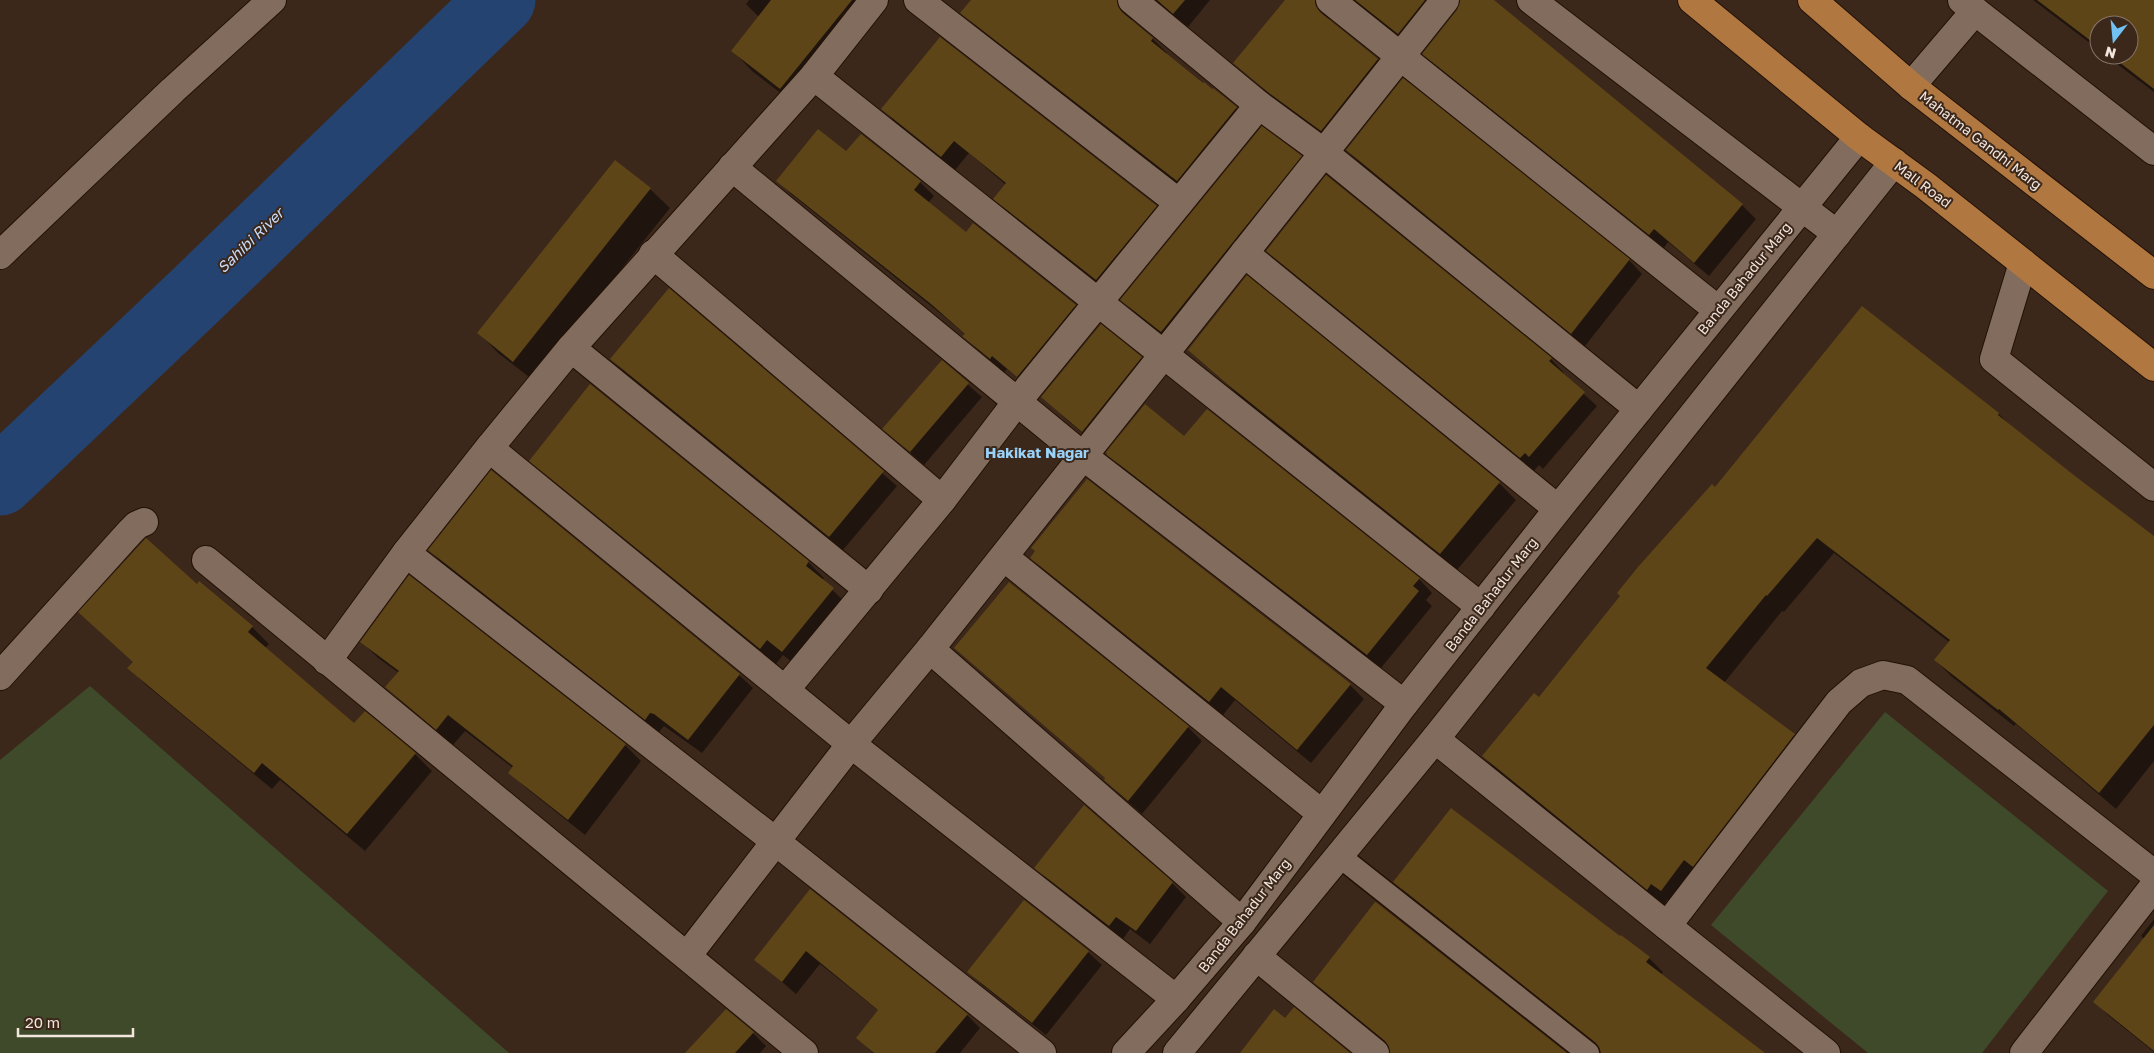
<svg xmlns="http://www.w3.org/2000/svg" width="2154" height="1053" font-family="'Golos Text',sans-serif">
<rect width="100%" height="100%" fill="#3c281b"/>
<g fill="#3e4a29">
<polygon points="90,686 509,1053 0,1053 0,760"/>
<polygon points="1885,712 2108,891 1982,1053 1868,1053 1711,925"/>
</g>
<g fill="#0007">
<polygon points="749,0 880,0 800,108 752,71 733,51 759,17 746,4"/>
<polygon points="973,0 1140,0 1130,12 1132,22 1153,39 1167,53 1165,55 1212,91 1214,89 1250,122 1191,195 976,27 962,13"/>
<polygon points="1154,0 1210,0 1188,27"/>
<polygon points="1286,0 1338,0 1328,13 1329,21 1378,60 1392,74 1336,144 1284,107 1235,63"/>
<polygon points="1351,0 1453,0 1413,47"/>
<polygon points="1461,0 1492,0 1742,205 1756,219 1709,276 1668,242 1664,248 1438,68 1424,54 1458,10"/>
<polygon points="2033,0 2154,0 2154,92 2105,55 2129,55 2129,25 2099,25 2099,50"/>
<polygon points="1403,80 1629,260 1642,274 1585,346 1361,164 1347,150"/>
<polygon points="883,109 1156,206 1170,220 1110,293 1008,212 995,199 1006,185 969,153 955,170 896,123"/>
<polygon points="861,135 920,182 934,196 928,203 966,233 1075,306 1089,319 1032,389 1007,369 1004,372 978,350 964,336 966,335 946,318 791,194 778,180 846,153"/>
<polygon points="1301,157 1320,176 1182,351 1142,320 1122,300"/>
<polygon points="650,189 670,208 533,380 498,353 479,333"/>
<polygon points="1268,251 1551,359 1564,373 1563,375 1597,406 1543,469 1539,465 1534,471 1281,264"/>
<polygon points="1247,277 1499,483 1516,500 1457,570 1245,401 1189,350"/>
<polygon points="669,290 897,486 843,550 625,373 611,359"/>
<polygon points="1141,358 1153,369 1094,443 1066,419 1043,396"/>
<polygon points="942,362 982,397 924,465 884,429"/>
<polygon points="590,386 808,562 824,578 822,580 848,605 798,667 783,655 776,664 547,476 531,461"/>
<polygon points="1999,414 2013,428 2154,541 2154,761 2116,809 2016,724 2014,726 1951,676 1935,660 1949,642 1834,553 1784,612 1782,611 1724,683 1794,735 1810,751 1677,906 1668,899 1664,905 1499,773 1483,756 1539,698 1715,489"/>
<polygon points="1184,438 1419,579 1432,593 1426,600 1432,606 1381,668 1122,468 1108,454"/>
<polygon points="1087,481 1350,685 1364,699 1311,763 1235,700 1223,715 1045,571 1031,558"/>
<polygon points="430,550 739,675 753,688 702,753 664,726 659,732 443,564"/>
<polygon points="409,577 625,745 641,761 585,835 526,788 510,772 513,768 465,731 453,745 403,703 387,687 399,673 378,658 362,642"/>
<polygon points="1010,583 1188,727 1202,741 1142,814 1119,794 1106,779 955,648"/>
<polygon points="197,585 252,627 269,644 265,648 354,725 365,713 415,754 432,771 365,851 280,780 272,789 146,685 129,668 134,662 80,612"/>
<polygon points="1036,868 1172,883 1186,897 1150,944 1130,929 1123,939 1050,882"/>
<polygon points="1395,882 1649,958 1663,972 1661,975 1763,1053 1602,1053 1602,1048 1409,896"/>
<polygon points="810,891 967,1015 980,1028 960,1053 873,1053 858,1038 879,1011 820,964 796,994 756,960"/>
<polygon points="2154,919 2154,1052 2109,1016 2095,1002 2144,939 2141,936"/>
<polygon points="1088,952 1102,965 1046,1035 982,985 968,971"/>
<polygon points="1314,982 1565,1053 1413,1053 1393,1049 1328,996"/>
<polygon points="753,1033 766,1046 760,1053 687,1053"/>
</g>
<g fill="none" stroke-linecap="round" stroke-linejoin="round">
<polyline stroke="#244371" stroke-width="69" points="0,481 196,295 501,0"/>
</g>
<g fill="#5e4517">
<polygon points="771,0 852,0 780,89 731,51"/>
<polygon points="971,0 1117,0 1118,6 1122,12 1153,38 1151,41 1203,83 1204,82 1212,89 1213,88 1237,107 1177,181 960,13"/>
<polygon points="1157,0 1185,0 1173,14"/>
<polygon points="1285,0 1315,0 1316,6 1320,12 1378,59 1321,131 1269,93 1233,63"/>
<polygon points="1355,0 1425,0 1398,34"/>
<polygon points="1460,0 1494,0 1743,204 1694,263 1654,229 1649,235 1422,54 1457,10"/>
<polygon points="2037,0 2154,0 2154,89 2110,55 2129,55 2129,25 2099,25 2099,47"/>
<polygon points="940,37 1157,206 1096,280 993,199 1006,183 954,141 941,157 881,109"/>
<polygon points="1403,78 1630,259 1571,334 1346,150"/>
<polygon points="1262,126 1302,156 1161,332 1120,300"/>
<polygon points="818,129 846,151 861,134 921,181 914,190 966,232 973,223 1076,305 1017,377 992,356 990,359 962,336 965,334 931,304 776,181"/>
<polygon points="615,160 651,188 513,362 477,333"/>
<polygon points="1326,175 1552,358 1549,361 1585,392 1529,457 1525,453 1520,458 1266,251"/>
<polygon points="1247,275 1500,482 1440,554 1227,384 1188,350"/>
<polygon points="669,288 884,471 829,537 610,359"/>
<polygon points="1862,306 1999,413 1998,415 2075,476 2154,536 2154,725 2099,793 1999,709 1998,710 1934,660 1950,640 1817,538 1767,596 1766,595 1706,668 1795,734 1693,867 1684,860 1661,891 1651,884 1647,890 1482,756 1534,693 1539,697 1620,596 1617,593 1638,567 1712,484 1715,487"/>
<polygon points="1101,324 1142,357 1082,432 1041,397"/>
<polygon points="942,360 969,383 910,452 882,429"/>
<polygon points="590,384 809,561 806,566 834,588 782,652 767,640 760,649 529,461"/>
<polygon points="1145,404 1184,436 1207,409 1420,578 1413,586 1419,591 1367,655 1107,455 1106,452"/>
<polygon points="491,470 740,674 688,740 654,714 650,713 645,720 428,550"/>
<polygon points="1087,479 1351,684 1297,750 1221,687 1209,702 1030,558 1035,551 1031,548"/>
<polygon points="146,538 197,584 199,581 253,626 248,632 354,723 365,711 416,753 347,834 262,763 254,773 181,713 127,668 133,662 78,612"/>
<polygon points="409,575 626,744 568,820 508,773 513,766 448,715 436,730 385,687 399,671 360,642"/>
<polygon points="1009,582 1189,726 1128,801 1104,780 1105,778 954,648"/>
<polygon points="1084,805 1173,882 1136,931 1116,917 1109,926 1034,868"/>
<polygon points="1451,808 1620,936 1621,935 1650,957 1646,962 1765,1053 1601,1053 1596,1043 1393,882"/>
<polygon points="810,889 968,1014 935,1053 874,1053 856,1038 878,1010 806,951 782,982 754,960"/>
<polygon points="1024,900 1089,951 1032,1023 967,972"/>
<polygon points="1375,902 1377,903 1567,1053 1390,1053 1389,1047 1385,1041 1313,982"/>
<polygon points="2154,925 2154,1051 2093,1002"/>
<polygon points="1294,1007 1350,1053 1240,1053 1274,1009 1285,1018"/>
<polygon points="726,1009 754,1032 735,1053 685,1053"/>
</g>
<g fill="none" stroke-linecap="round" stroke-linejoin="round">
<defs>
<polyline id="lane" points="1338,855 1588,1053"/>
<g id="street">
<polyline points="918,0 1179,203"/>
<polyline points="1132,0 1259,105 1323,152 1639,409"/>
<polyline points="1330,0 1718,310"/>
<polyline points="1531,0 1837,234"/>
<polyline points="1975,11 2154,151"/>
<polyline points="814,76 1481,607"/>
<polyline points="1911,86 1975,11 1962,0"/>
<polyline points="732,167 1083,456 1404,704"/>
<polyline points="1244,253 1558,509"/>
<polyline points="653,254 942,500"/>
<polyline points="0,255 173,90 272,0"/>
<polyline points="2023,263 1994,359 2154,487"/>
<polyline points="571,348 869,590"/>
<polyline points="489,448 851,744 930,649 1445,0"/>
<polyline points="406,553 775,841 1042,1053"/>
<polyline points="1004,557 1322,814"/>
<polyline points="206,560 804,1053"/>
<polyline points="930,649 1242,922"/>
<polyline points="327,661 406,553 489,448 571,348 814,76 874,0"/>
<polyline points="0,676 130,532 137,525 144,522"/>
<polyline points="785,690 942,500 1016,403 1259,105"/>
<polyline points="1435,739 1667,926"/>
<polyline points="687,956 851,744 1176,999"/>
<polyline points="1256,956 1375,1053"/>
<polyline points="1826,1053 1667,926 1839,702 1861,683 1883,675 1907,680 2154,874"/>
<polyline points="2024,1053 2154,886"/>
</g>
<g id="secondary">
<polyline points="1126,1053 1176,999 1242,922 1404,704 1558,509 1859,137"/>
<polyline points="1177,1053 1435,739 1894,162"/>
</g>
<g id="primary">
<polyline points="1692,0 1859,137 1926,186 2154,367"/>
<polyline points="1812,0 1911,86 2154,275"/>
</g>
</defs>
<use href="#lane" stroke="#221105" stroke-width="25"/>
<use href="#street" stroke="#221105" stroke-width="30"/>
<use href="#secondary" stroke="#221105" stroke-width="30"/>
<use href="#primary" stroke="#221105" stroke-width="30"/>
<use href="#lane" stroke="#826c5d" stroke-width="22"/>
<use href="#street" stroke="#826c5d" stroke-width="28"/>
<use href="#secondary" stroke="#826c5d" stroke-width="28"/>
<use href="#primary" stroke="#b07840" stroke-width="28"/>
</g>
<g text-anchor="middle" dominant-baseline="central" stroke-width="4" stroke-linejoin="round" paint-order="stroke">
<g font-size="14" fill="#f3e6dd" stroke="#3c281b">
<text transform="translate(1981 140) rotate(38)">Mahatma Gandhi Marg</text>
<text transform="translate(1923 184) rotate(37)">Mall Road</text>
<text transform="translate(1744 278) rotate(-51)">Banda Bahadur Marg</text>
<text transform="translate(1491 594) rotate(-52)">Banda Bahadur Marg</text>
<text transform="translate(1244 915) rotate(-52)">Banda Bahadur Marg</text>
</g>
<g font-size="15" font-style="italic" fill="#c9ddfb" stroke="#3c281b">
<text transform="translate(250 240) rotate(-44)">Sahibi River</text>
</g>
<g font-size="15" font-weight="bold" fill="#9ad3fa" stroke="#3c281b">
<text x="1037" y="452">Hakikat Nagar</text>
</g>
</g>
<g transform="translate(2114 40) rotate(196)"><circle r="24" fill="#3c281b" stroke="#857469"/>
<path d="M0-4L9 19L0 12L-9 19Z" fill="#71c1f5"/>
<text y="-8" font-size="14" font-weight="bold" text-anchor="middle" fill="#f3e6dd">N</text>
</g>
<path d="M18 1028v8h115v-8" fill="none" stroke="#f3e6dd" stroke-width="2.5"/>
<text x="25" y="1028" font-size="15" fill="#f3e6dd" stroke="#3c281b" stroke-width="4" paint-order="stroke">20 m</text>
</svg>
